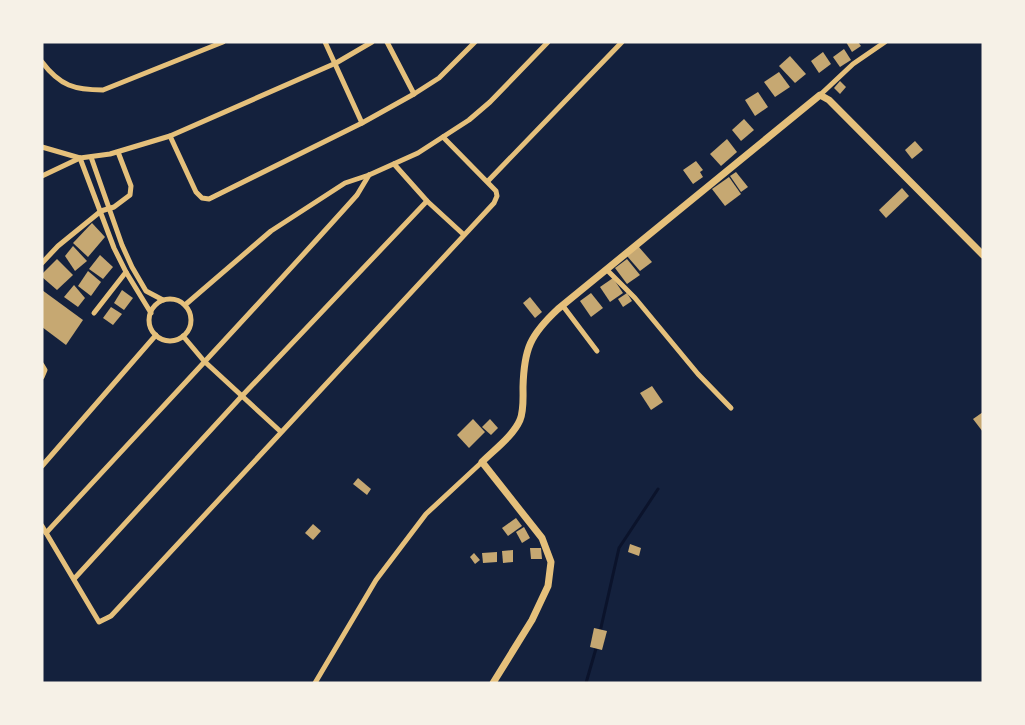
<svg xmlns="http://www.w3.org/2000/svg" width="1025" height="725" font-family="Raleway,sans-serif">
<rect width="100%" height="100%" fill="#14213d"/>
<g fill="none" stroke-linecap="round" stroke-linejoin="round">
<g stroke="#0b132b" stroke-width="3">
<polyline points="600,632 619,548 658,489"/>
<polyline points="586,683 597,645"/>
</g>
</g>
<g fill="#c6a872">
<polygon points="846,42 858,42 861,46 852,52"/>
<polygon points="844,49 851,60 840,67 833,57"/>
<polygon points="823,52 831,64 819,73 811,61"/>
<polygon points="790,56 806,74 795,83 779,66"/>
<polygon points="779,72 790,87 775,97 764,82"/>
<polygon points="840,81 846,87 840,94 834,88"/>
<polygon points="758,92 768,107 755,116 745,100"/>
<polygon points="744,119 754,130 741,141 732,130"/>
<polygon points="727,139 737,152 721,166 710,154"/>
<polygon points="915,141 923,150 912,159 905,150"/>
<polygon points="696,161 703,170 700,172 703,177 693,184 683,170"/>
<polygon points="736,172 748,187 741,192 730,176"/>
<polygon points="729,177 741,194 725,206 712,189"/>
<polygon points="902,188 909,196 886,218 879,210"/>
<polygon points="92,223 105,237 88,257 73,243"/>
<polygon points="73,246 87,261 75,271 65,256"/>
<polygon points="638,246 652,262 640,271 627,256"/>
<polygon points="100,255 113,267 103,279 89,269"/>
<polygon points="57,259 73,275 57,290 42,277 42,274"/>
<polygon points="627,259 640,275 627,284 615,268"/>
<polygon points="88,271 101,282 91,296 78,286"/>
<polygon points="613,278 623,293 610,302 600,287"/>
<polygon points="74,285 85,298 78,307 64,297"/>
<polygon points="42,290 83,320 66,345 42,327"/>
<polygon points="122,290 133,298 124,310 114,303"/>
<polygon points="591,293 603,308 591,317 580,301"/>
<polygon points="627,293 632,301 623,307 618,299"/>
<polygon points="530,297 542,312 535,318 523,303"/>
<polygon points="111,307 122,314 113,325 103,318"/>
<polygon points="652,386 663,402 651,410 640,393"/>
<polygon points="983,412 983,432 973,419"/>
<polygon points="473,419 485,432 469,448 457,435"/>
<polygon points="490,419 498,428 491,435 482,427"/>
<polygon points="358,478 371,489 367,495 353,484"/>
<polygon points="516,518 522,526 508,536 502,528"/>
<polygon points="313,524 321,531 313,540 305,533"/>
<polygon points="524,527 530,538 522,543 516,532"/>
<polygon points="630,544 641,548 639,556 628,552"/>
<polygon points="530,548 541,548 542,559 531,559"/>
<polygon points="513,550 513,562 503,563 502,551"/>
<polygon points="497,552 497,562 483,563 482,553"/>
<polygon points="474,553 480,560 475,564 470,557"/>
<polygon points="594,628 607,631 602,650 590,647"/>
</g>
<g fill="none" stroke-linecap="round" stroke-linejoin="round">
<g stroke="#e5c07b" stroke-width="5">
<polyline points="325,42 362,123"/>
<polyline points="387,42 414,94"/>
<path d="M 42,62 C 60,86 75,90 103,90 L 223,42"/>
<polyline points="820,95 853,64 885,42"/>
<polyline points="170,136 196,192 202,198 209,199 362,123 414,94 439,78 475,42"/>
<polyline points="42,147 80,158 110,154 170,136 336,63 372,42"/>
<polyline points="91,157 122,245 132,267 146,291 163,300"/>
<polyline points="80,158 114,248 126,272 151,313"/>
<polyline points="394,164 427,201 463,234"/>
<polyline points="42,176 80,158"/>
<polyline points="488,181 622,42"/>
<polyline points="42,263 58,246 101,211 114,207 130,195 131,186 118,152"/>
<polyline points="607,270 635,298 698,374 731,408"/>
<circle cx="170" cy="320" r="21"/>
<polyline points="185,305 271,231 345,183 369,175 418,153 469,120 490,102 548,42"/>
<polyline points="563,306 597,351"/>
<polyline points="94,313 126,272"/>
<polyline points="183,336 204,361 280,431"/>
<polyline points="42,365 45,370 42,377"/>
<polyline points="42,466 156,335"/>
<polyline points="42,526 99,622 111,616 494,203 497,196 496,191 443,137"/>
<path d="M 46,533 C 150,420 255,309 357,195 L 369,175"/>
<polyline points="74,579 241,397 427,201"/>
<polyline points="315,683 376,580 426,514 482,462"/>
</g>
<path stroke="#e5c07b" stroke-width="7" d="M 493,683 L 532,620 L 548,586 L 551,562 L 542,538 L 482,462 C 494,450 513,436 520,420 C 524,410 523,398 523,387 C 524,349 530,335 558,309 L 820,95 L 829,100 L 983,255"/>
</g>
<rect width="1025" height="725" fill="none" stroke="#f6f1e7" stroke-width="87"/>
</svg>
